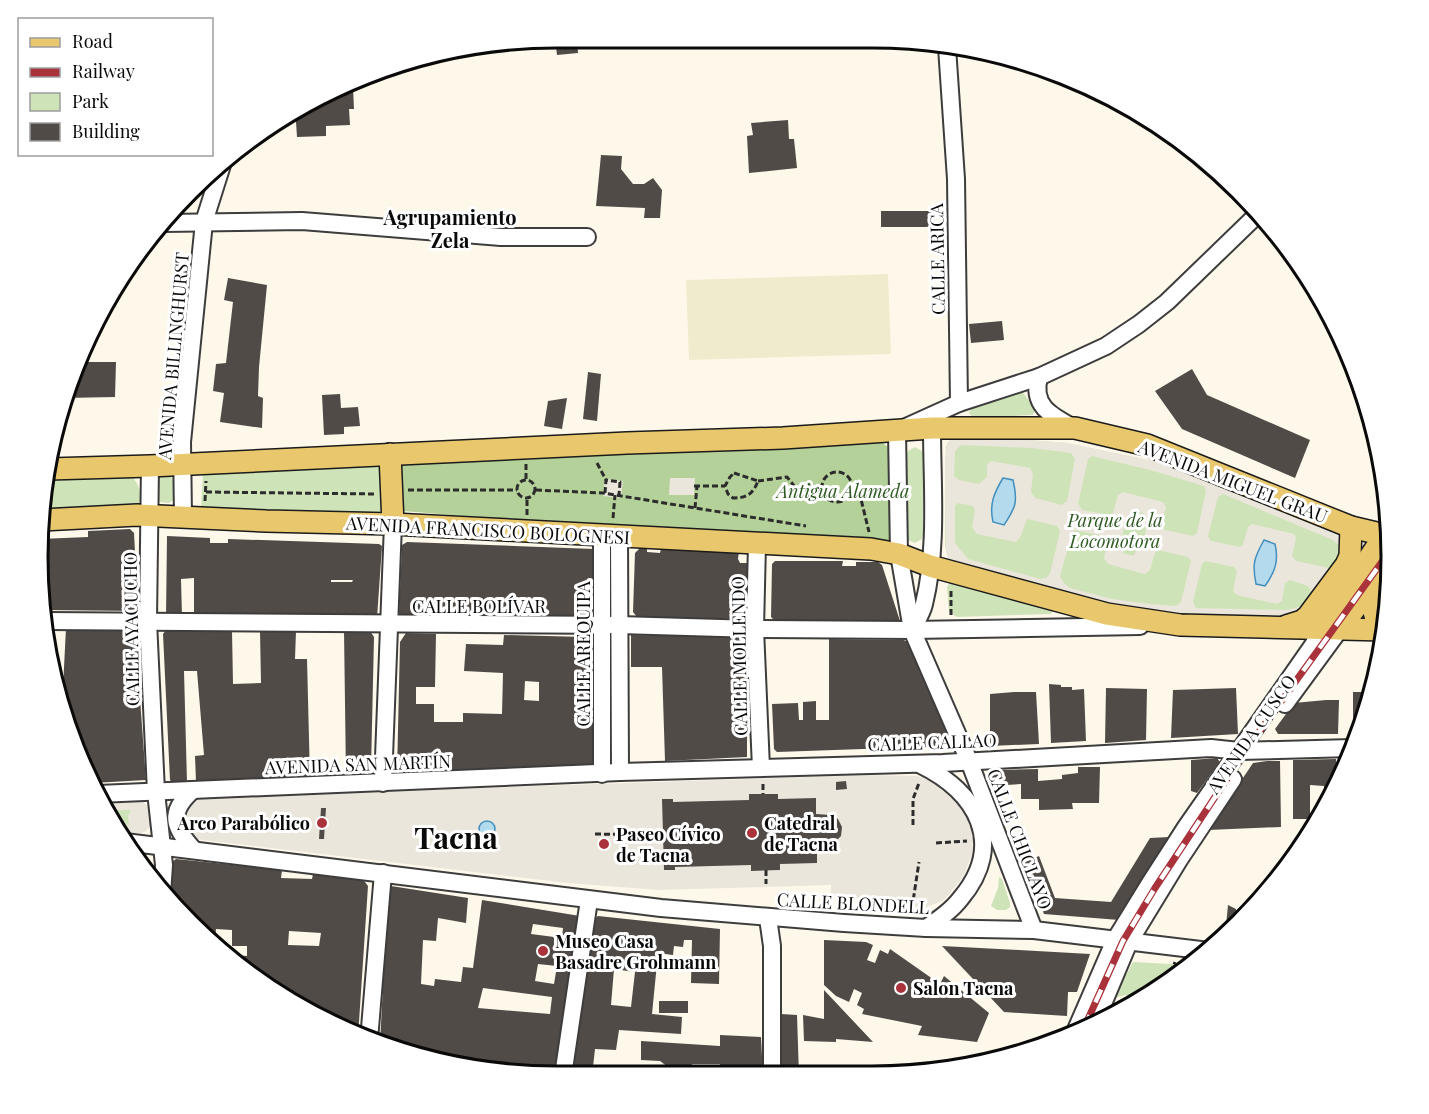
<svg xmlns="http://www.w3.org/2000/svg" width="1429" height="1114" font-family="'Playfair Display',serif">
<rect width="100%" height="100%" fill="#fdf8ea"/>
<polygon fill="#efeccd" points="888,274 891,354 689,360 686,280"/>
<g fill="#cfe3b8">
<polygon points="1018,390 1022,391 1035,409 1033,415 973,418 969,413 971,409"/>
<polygon points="962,435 1067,443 1158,462 1236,490 1335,532 1346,549 1303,613 1168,615 948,558 945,546 946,447 948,442"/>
<polygon points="915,447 922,451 924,454 923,536 922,539 915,543 908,540 907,536 907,455 908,451"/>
<polygon points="377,464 382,465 384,516 201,509 203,471"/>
<path d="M 130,474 C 138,484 143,491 139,505 L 43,513 L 48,477 Z"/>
<polygon points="160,475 170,476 174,481 175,499 169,503 159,502 155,496 155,480"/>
<polygon points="950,582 1053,610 1051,614 957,617 949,612 947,587"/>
<polygon points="132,809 130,825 113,824 105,810"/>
<polygon points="999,877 1002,879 1010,903 1010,907 1006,910 997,910 991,906 998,888"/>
<polygon points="1133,962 1190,965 1144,998 1126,995 1114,998"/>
</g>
<polygon fill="#b4d199" points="882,442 889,448 894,536 886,542 525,521 403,511 400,506 400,466 405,461"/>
<g fill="#ebe6db" fill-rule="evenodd">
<path d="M 962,435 L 1067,443 L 1158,462 L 1236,490 L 1335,532 L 1341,537 L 1346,549 L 1308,607 L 1287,618 L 1195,617 L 1119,609 L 955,564 L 948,558 L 946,552 L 945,457 L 948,442 L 952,438 ZM 961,445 L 1032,448 L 1071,453 L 1075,459 L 1067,501 L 1062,505 L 1035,498 L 1031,492 L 1033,474 L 1030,468 L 991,461 L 987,465 L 987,477 L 979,484 L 959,480 L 954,476 L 955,451 ZM 1092,456 L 1150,470 L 1204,486 L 1206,491 L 1197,533 L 1193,536 L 1165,530 L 1161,525 L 1166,508 L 1163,502 L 1123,492 L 1118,495 L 1113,513 L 1109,515 L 1082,510 L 1078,504 L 1088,459 ZM 1004,478 L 1015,508 L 990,509 ZM 1223,494 L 1333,540 L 1339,545 L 1341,551 L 1340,556 L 1329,568 L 1296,561 L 1292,556 L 1296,538 L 1294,534 L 1252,524 L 1248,527 L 1243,545 L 1240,547 L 1211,541 L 1208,536 L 1218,497 ZM 958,503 L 973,506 L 975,511 L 972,527 L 977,534 L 1016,542 L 1021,536 L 1026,521 L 1028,519 L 1057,526 L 1060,531 L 1050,574 L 1046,578 L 1040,579 L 968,559 L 955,543 L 955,506 ZM 1134,511 L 1144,513 L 1146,529 L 1144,540 L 1133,556 L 1123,553 L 1122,536 L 1125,525 ZM 1075,530 L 1104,536 L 1108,542 L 1104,558 L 1108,564 L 1145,574 L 1150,570 L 1155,553 L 1158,550 L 1188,557 L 1191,561 L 1181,602 L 1176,606 L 1150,604 L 1112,599 L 1070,588 L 1064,583 L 1060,576 L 1072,533 ZM 1264,541 L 1276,571 L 1253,568 ZM 1205,561 L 1234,567 L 1237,571 L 1233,591 L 1237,595 L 1277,604 L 1282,601 L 1285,583 L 1290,580 L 1308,586 L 1311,590 L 1311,597 L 1305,605 L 1288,610 L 1196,608 L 1193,602 L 1202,564 Z"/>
<polygon points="670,478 695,478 694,495 669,495"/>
<polygon points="605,479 623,481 621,498 603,496"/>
<polygon points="867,775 917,776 931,781 956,802 965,815 971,828 973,852 963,877 944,900 920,910 880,910 880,900 831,896 831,885 659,890 568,883 194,839 186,834 182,807 191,800 206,797"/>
<polygon points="135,801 143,802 151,809 153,817 151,825 145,832 136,834 118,832 113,824 129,825 128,816 131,810 105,810 102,803"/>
</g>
<g fill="#b4daee" stroke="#438fbd" stroke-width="1.5">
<path d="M 1003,478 L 1013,480 C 1018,502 1016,507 1004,525 L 993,522 C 989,504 994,493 1003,478 Z"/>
<path d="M 1264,540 L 1275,544 C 1279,561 1275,572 1265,586 L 1256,584 C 1252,564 1254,558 1264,540 Z"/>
<circle cx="487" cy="829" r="8"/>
</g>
<g fill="#514b48" fill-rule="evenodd">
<polygon points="555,38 577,39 578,53 557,55"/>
<polygon points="692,38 728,38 729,46 692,48"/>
<polygon points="789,38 838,38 838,41 790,47"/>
<polygon points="547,39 548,48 537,49 536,40"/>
<polygon points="345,87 353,87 354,109 349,109 350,125 326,126 326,136 297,137 296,122 292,122 291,112 297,107"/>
<polygon points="788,120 789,139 794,139 797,168 749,173 747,136 753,135 751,123"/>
<polygon points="601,155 622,156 621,169 633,184 644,184 653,178 662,190 660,218 644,218 645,208 596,206"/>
<polygon points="208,176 206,188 192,188 199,183"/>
<rect x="881" y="211" width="52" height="16"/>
<polygon points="228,278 267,285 259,367 258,396 263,398 262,428 220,422 224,393 213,391 216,364 226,363 233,302 224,300"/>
<polygon points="1002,321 1004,340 971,343 969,324"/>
<polygon points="80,362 116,362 115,397 65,398"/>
<polygon points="1192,369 1207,395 1310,440 1295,478 1182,429 1155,391"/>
<polygon points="588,372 601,374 597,421 583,419"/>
<polygon points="340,394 341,408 358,407 360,426 344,427 344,434 324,435 322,395"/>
<polygon points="567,398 562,429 544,426 548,401"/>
<polygon points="130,529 134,533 138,611 44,610 38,557 40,539 88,537 88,531"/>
<path d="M 167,536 L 210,538 L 210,543 L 228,543 L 228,539 L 379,544 L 382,546 L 377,618 L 194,616 L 194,578 L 181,579 L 182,616 L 166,616 ZM 331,580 L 353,580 L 352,582 L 331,582 Z"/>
<polygon points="407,542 594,549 594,619 403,617 399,613 402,545"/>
<polygon points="640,548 647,549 647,552 660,553 661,549 739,551 738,559 740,563 748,563 747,616 744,619 637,617 633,612 635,553"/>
<polygon points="775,561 843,561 842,566 856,566 856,562 878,562 882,565 900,621 774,620 771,617 772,564"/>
<polygon points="66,628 135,631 146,780 93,783 62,707"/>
<polygon points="166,630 232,631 233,684 261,683 260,631 296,631 295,659 307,659 310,778 196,782 195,756 204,755 197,671 184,671 187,782 173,783 170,780 163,634"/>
<polygon points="344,631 370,631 374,637 371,770 367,775 346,776"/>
<path d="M 406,633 L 436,634 L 435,687 L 416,687 L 416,704 L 434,704 L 434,722 L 463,722 L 463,713 L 502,714 L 503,673 L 464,671 L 466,644 L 503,645 L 504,635 L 585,637 L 593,646 L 594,766 L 587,769 L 397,773 L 400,642 ZM 525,681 L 539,682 L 539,701 L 524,700 Z"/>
<polygon points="631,635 744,637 747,643 747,757 665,761 662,667 631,667"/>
<polygon points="829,639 904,640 909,643 951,743 949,746 777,752 774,749 772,704 798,703 799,720 803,720 803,702 816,701 816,720 829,720"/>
<polygon points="1376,646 1381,646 1378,667 1377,667"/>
<polygon points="1049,684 1061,685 1061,687 1072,687 1072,690 1084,689 1086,741 1051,743"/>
<polygon points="1106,688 1147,689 1146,740 1105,743"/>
<polygon points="1236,688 1238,734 1171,738 1173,690"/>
<polygon points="1014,692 1036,692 1039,744 990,746 990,694"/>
<polygon points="1353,692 1364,692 1364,717 1360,727 1353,727"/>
<polygon points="1326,700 1339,700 1338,734 1278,734 1275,729 1294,703"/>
<polygon points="1217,758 1220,762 1197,793 1191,791 1191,760"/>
<polygon points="1336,759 1336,764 1347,763 1338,786 1324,810 1324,786 1310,785 1310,819 1293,819 1293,760"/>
<polygon points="1267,761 1280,761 1281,827 1208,830 1253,763"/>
<polygon points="1078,767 1100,767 1099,803 1072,803 1073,809 1039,810 1039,799 1021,799 1021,784 1007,785 1007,792 994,793 987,777 992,770 1038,769 1038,781 1062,779 1062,775 1078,773"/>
<polygon points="846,781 847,789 836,790 836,782"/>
<polygon points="749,794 778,794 778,799 816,798 816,814 831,815 838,819 842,827 841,836 832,845 817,846 817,863 780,864 780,870 751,871 751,865 675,867 675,870 664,870 662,799 673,799 673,802 749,800"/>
<polygon points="321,808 326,808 324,839 319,839"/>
<polygon points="1169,837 1119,920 1044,914 1023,863 1039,856 1055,898 1111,902 1150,838"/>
<polygon points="134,855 144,856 152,865 152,879"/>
<path d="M 176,859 L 282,870 L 281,878 L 312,879 L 313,874 L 362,878 L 368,886 L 358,1037 L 268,989 L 231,957 L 232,955 L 247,956 L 247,946 L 232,946 L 232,930 L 216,929 L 215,940 L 219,941 L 218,945 L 171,904 L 172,862 ZM 289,931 L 321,933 L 319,946 L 288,945 Z"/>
<path d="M 391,886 L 468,898 L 466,923 L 438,918 L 436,941 L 423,940 L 421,984 L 434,986 L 435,979 L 461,982 L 463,967 L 473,968 L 482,900 L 580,916 L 560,1076 L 456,1067 L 380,1044 L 388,889 ZM 533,924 L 563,928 L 562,938 L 531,934 ZM 538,964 L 557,966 L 554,984 L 535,981 ZM 483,988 L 552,997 L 550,1014 L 478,1008 Z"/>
<polygon points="1228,905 1236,909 1236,925 1225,936"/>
<path d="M 598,916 L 720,929 L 719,984 L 691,983 L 692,940 L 684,940 L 683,947 L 674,946 L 673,955 L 658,953 L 652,1014 L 682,1017 L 681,1034 L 619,1030 L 616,1050 L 595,1049 L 593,1067 L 622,1072 L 622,1076 L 573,1076 L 590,922 ZM 614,969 L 635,972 L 631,1007 L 611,1005 Z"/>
<polygon points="824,940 866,942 873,945 867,960 875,963 880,950 888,954 890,949 940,984 944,976 989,1013 977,1042 918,1035 922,1026 862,1014 864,1009 857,1005 862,993 854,989 849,1002 836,996 824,985"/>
<polygon points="942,946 1019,950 1090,954 1077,992 1068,992 1067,1016 1004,1012"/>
<polygon points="824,990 873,1042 836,1039 836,1042 804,1041 803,1015 824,1019"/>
<rect x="659" y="1001" width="29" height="12"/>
<polygon points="781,1014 797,1015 799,1076 782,1076"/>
<polygon points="720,1035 761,1037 763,1076 720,1076 720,1064 692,1064 691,1076 667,1076 668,1067 660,1061 641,1060 641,1041 720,1046"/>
</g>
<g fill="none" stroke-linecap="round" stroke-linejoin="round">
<defs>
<g id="minor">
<polyline points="947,47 956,179 959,403"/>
<polyline points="164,223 302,221 501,237 587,237"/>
<path d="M 1039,377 C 1031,406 1052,416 1074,428"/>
<polyline points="150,466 148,621 156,792 164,865 162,894"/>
<polyline points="183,517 182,442 204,222 222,165"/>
<polyline points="602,535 602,774"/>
<polyline points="619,535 620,772"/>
<polyline points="757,543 755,629 761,768"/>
<polyline points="46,621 619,625 755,629 912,630 1140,626"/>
<path d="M 912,630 C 916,622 922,613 924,604 C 938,547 932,486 932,428 L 939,421"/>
<polyline points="1285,704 1340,629"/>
<path d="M 921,765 C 977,792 1006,844 961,898 C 952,910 939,919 926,928"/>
<polyline points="383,783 393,524"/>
<path d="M 193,790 C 168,812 173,827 194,850"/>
<polyline points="98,794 620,772 943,763 1211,748 1239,751 1352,748"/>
<polyline points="125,842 661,908 844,923 926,928 1034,930 1209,951"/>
<polyline points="768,918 772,946 772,1076"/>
<polyline points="1034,930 969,761 912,630 899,554 897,431 959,403 1039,377 1106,346 1139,324 1167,302 1260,212"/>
<polyline points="1095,1023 1129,942 1179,860 1233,779"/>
<polyline points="1075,1032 1115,940 1150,883 1186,827 1313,645 1322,628"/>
<polyline points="369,1040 383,873"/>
<polyline points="563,1076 589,900"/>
</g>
<g id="major">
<polyline points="390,454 393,524"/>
<polyline points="49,469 150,466 627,443 783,438 932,428 1075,428 1147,445 1351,527 1389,536"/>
<polyline points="42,520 137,515 266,521 393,524 871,549 899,554 930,566 1107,614 1180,625 1384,630"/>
<polyline points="1286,626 1302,621 1308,616 1346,565 1350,556 1351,527"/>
<polyline points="1322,628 1388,530"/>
<polyline points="1340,629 1389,561"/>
<path d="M 1382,630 C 1367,606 1375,605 1390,585"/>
</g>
</defs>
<use href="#minor" stroke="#3d3d3d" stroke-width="20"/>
<use href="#major" stroke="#1b1b1b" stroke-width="24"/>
<g stroke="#2c2c2c" stroke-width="3" stroke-dasharray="6 3" stroke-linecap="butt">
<polyline points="597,463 606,480"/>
<polyline points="526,464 526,480"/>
<circle cx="837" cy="487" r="15"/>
<path d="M 734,473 L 758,481 C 753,494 747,498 733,498 L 728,494 L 725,486 L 730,477 Z"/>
<circle cx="526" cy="489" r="9"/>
<polyline points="758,481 787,477 795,487 823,486"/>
<polyline points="694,486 725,486"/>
<polyline points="408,490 517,490"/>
<polyline points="536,490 603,493 806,526"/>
<polyline points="851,491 859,491 869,532"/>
<polyline points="859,491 883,490"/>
<polyline points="206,492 376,494"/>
<polyline points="605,493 606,480 620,482 619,495"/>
<polyline points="205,501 206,481"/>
<polyline points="695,508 697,486"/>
<polyline points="527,515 527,499"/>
<polyline points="613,518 615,495"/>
<polyline points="951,615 951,589"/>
<polyline points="763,784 763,794"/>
<polyline points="913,825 913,799 919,783"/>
<polyline points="595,834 663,835"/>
<polyline points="936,843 967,841"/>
<polyline points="766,870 766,884"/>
<polyline points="912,908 919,862"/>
<polyline points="1167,981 1175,962"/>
</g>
<use href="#minor" stroke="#fff" stroke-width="16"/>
<use href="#major" stroke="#e9c86d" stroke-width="21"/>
<defs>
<polyline id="rail" points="1084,1028 1123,941 1155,888 1246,750 1389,552"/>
</defs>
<use href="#rail" stroke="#aa333b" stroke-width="7"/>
<use href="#rail" stroke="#fff" stroke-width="4.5" stroke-dasharray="14" stroke-linecap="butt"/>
</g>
<g fill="#aa333b" stroke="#fff" stroke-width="2">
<circle cx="322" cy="823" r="6"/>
<circle cx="752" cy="833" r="6"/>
<circle cx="604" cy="844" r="6"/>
<circle cx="543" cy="951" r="6"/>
<circle cx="901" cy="988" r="6"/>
</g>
<g text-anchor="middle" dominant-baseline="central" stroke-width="6" stroke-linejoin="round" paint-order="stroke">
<g font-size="18" fill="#0a0a0a" stroke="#fff">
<text transform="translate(937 259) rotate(-91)">CALLE ARICA</text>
<text transform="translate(173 356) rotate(-85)">AVENIDA BILLINGHURST</text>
<text transform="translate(1233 481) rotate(21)">AVENIDA MIGUEL GRAU</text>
<text transform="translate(488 530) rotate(3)">AVENIDA FRANCISCO BOLOGNESI</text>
<text x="479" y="606">CALLE BOLÍVAR</text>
<text transform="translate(131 629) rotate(-91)">CALLE AYACUCHO</text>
<text transform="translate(583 654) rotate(-90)">CALLE AREQUIPA</text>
<text transform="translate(739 656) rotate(-91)">CALLE MOLLENDO</text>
<text transform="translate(1251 734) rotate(-55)">AVENIDA CUSCO</text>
<text transform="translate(932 742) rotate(-2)">CALLE CALLAO</text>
<text transform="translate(358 764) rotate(-2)">AVENIDA SAN MARTÍN</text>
<text transform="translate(1020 839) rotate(69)">CALLE CHICLAYO</text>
<text transform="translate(853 903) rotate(3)">CALLE BLONDELL</text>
</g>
<g font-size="18" font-style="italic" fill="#2f5a23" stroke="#fff">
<text x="843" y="491">Antigua Alameda</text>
<text x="1115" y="520">Parque de la<tspan x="1115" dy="21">Locomotora</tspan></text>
</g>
<g font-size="18" font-weight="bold" fill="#0a0a0a" stroke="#fff" text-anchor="start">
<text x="310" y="823" text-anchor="end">Arco Parabólico</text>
<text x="764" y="823">Catedral<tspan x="764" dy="21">de Tacna</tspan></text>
<text x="616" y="834">Paseo Cívico<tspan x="616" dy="21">de Tacna</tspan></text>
<text x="555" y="941">Museo Casa<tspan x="555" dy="21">Basadre Grohmann</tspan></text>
<text x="913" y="988">Salon Tacna</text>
</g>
<g font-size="20" font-weight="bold" fill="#0a0a0a" stroke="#fff">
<text x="450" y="216">Agrupamiento<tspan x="450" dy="23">Zela</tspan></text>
</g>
<g font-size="30" font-weight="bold" fill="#0a0a0a" stroke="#fff">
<text x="456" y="837">Tacna</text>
</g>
</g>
<path d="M0 0H1429V1114H0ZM557 48H872A509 509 0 0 1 1381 557V557A509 509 0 0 1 872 1066H557A509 509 0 0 1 48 557V557A509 509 0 0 1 557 48Z" fill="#fff" fill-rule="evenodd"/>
<path fill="none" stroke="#0a0a0a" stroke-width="3" d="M557 48H872A509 509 0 0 1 1381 557V557A509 509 0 0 1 872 1066H557A509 509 0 0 1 48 557V557A509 509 0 0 1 557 48Z"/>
<rect x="18" y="18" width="195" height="138" fill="#ffffff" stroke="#9d9d9d" stroke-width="1.5"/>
<rect x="30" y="38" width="30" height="9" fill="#e9c86d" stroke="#9d9d9d" stroke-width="1.5"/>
<text x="72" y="48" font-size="18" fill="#0a0a0a">Road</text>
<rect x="30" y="68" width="30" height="9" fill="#aa333b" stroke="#9d9d9d" stroke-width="1.5"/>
<text x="72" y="78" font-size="18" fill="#0a0a0a">Railway</text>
<rect x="30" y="93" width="30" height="18" fill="#cfe3b8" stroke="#9d9d9d" stroke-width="1.5"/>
<text x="72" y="108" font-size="18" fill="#0a0a0a">Park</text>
<rect x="30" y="123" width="30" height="18" fill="#514b48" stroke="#9d9d9d" stroke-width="1.5"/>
<text x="72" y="138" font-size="18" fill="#0a0a0a">Building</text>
</svg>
